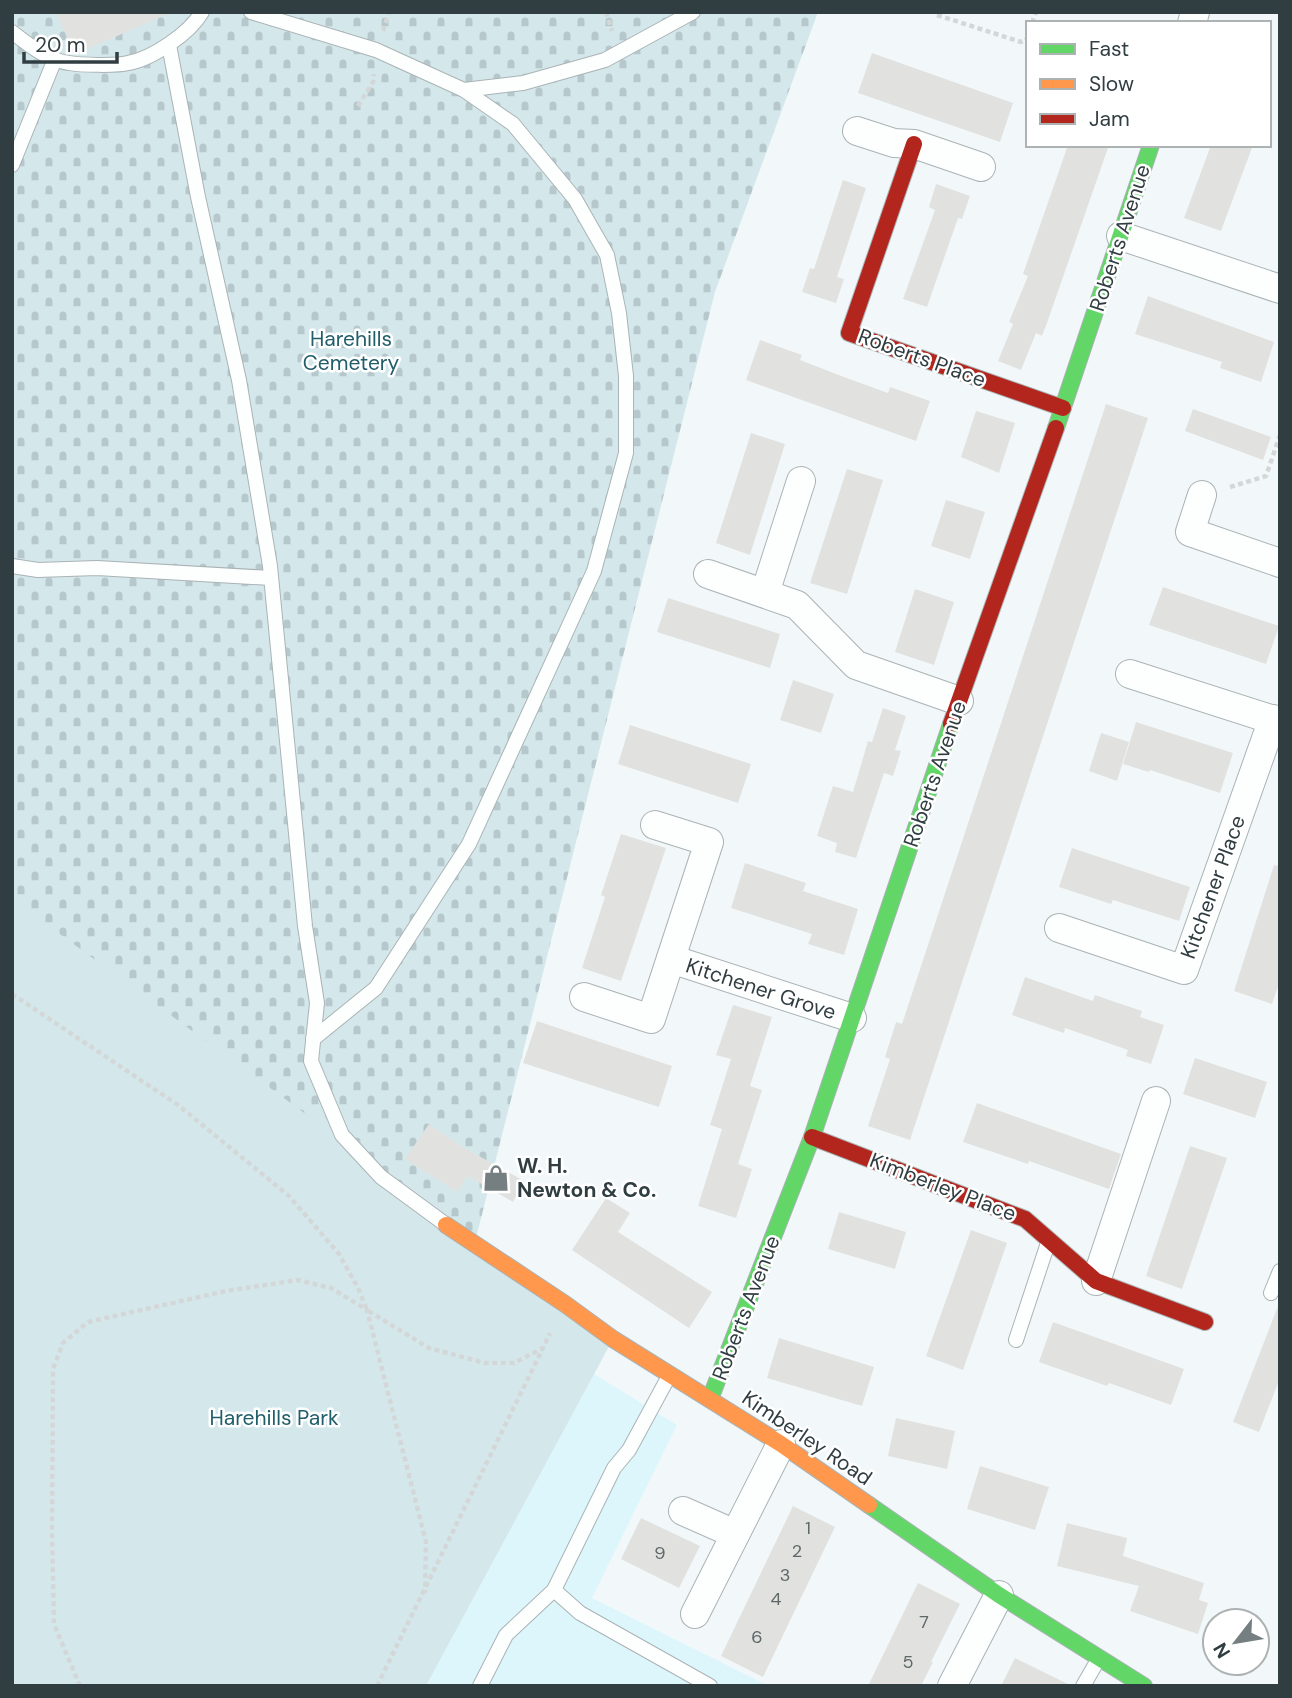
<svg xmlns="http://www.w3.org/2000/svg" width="1292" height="1698" font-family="'DM Sans',sans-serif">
<defs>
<pattern id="cemetery-stones" width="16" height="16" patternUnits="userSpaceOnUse" patternTransform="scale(1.75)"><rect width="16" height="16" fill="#d4e8ec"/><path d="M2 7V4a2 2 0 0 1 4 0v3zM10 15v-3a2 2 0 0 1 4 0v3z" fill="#b6c8cc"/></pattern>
</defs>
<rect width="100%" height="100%" fill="#f2f8fa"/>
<polygon fill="#ddf6fc" points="594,1374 677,1425 592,1598 769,1686 426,1686"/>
<polygon fill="url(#cemetery-stones)" points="12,12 818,12 715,292 474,1246 12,906"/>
<polygon fill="#d4e8ec" points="12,899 613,1339 426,1686 12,1686"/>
<g fill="#e1e2df">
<polygon points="56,12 172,12 76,54 74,54"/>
<polygon points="872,53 1013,103 1000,142 858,93"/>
<polygon points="1068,145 1109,145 1047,323 1042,336 1036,333 1021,370 998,361 1013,324 1009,322 1028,276 1023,274"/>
<polygon points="1211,145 1253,145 1221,231 1184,218"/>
<polygon points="843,180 866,188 837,277 844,279 836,303 802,292 810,268 814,269"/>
<polygon points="936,184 970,196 962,219 958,218 927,307 903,299 935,210 929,207"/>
<polygon points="1148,296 1274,342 1261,382 1220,368 1222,362 1135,334"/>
<polygon points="760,340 802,355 800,360 844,377 888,393 890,387 930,401 916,441 746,380"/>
<polygon points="1106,404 1148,418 910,1140 868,1126 890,1059 885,1057 896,1022 902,1024"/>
<polygon points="1193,409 1271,437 1263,460 1185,431"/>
<polygon points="976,411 1015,423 999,473 961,457"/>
<polygon points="751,433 785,444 750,555 716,543"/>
<polygon points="847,469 883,480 847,594 810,583"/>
<polygon points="946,500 985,512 970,559 931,546"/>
<polygon points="1163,587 1279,626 1266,664 1149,625"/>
<polygon points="915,589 954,602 934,665 895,652"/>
<polygon points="668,598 780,634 770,668 657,632"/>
<polygon points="793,680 834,694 821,733 780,720"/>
<polygon points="883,708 906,716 895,750 901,751 893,776 884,773 856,858 835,852 837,843 817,836 833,786 853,792 868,741 872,742"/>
<polygon points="1136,722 1233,753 1220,793 1150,770 1149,772 1123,764"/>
<polygon points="630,725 751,764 738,803 618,764"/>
<polygon points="1101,733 1129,742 1117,781 1089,771"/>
<polygon points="621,834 666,848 621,981 582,968 605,897 601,895"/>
<polygon points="1072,848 1190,887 1179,921 1113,900 1111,904 1059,887"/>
<polygon points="745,863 806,883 803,891 858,909 844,955 808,944 812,934 731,908"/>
<polygon points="1274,865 1280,866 1280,981 1272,1004 1234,991"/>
<polygon points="1025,977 1093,1001 1095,995 1118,1003 1142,1011 1140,1017 1164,1025 1151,1064 1126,1056 1128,1050 1065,1028 1064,1033 1012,1015"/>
<polygon points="733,1005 772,1017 750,1086 762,1090 738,1164 752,1169 736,1218 698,1206 722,1129 710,1125 731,1059 716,1055"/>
<polygon points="537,1021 672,1066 659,1107 523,1063"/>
<polygon points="1195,1058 1267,1082 1255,1118 1183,1094"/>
<polygon points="977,1103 1121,1154 1109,1189 1029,1161 1028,1164 963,1142"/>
<polygon points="429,1124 461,1146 524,1181 513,1202 468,1176 457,1192 405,1159"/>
<polygon points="1190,1146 1227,1158 1182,1289 1146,1276"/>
<polygon points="606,1198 630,1213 618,1232 712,1292 689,1328 572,1250"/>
<polygon points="839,1212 906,1232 895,1269 828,1249"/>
<polygon points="971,1230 1007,1243 963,1370 926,1356"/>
<polygon points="1278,1306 1280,1306 1280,1378 1259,1432 1233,1422"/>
<polygon points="1053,1322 1184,1369 1171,1405 1109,1383 1107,1386 1039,1362"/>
<polygon points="779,1338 874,1367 862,1406 767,1378"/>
<polygon points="896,1418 955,1431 947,1469 888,1456"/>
<polygon points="980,1466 1049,1487 1035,1530 967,1509"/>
<polygon points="793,1506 835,1527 763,1677 721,1656"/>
<polygon points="641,1518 700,1546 679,1588 621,1559"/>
<polygon points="1067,1523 1127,1538 1123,1556 1204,1583 1199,1600 1208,1603 1198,1634 1130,1611 1139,1586 1057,1566"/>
<polygon points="918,1583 960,1604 931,1662 933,1662 921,1686 868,1686"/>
<polygon points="1015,1658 1072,1686 1001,1686"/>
</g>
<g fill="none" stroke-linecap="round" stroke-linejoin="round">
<defs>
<g id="lane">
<polyline points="251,12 376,50 464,90"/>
<path d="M 12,32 C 29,45 47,60 69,63 C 80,65 117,66 128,63 C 152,59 190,33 202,12"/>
<polyline points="169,45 198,197 239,380 270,566 305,926 317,1003 311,1061 342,1135 381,1177 445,1224"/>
<polyline points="12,165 55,59"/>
<polyline points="12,566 38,570 97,568 271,578"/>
<polyline points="313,1039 376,988 469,844 594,571 626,453 626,376 619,313 607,255 575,199 513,124 464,90 523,83 605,60 693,12"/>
<polyline points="1271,1293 1280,1271"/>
<polyline points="1016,1340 1048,1243"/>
<polyline points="554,1590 580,1613 710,1686"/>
<polyline points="480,1686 506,1635 554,1590 614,1468 629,1450 669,1376"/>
<polyline points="1083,1686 1098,1660"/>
</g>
<g id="street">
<polyline points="1192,23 1195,12"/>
<polyline points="857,131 894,143 914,144 981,167"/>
<polyline points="1121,236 1280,289"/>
<polyline points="1202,495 1190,532 1280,563"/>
<polyline points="708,574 797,605 856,665 959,701"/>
<polyline points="765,593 801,481"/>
<polyline points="1130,674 1280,722"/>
<polyline points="1059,928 1184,970 1273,719"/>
<polyline points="671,959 852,1018"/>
<polyline points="584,997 651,1019 709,842 655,825"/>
<polyline points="1096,1281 1156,1101"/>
<polyline points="683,1511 735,1534"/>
<polyline points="695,1614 781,1444"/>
<polyline points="952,1686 999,1595"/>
</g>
<g id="fast">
<polyline points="1056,428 1151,145"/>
<polyline points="710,1399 812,1137 951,724"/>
<polyline points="869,1505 999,1595 1144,1686"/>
</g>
<polyline id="slow" points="446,1225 565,1304 613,1339 781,1444 869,1505"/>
<g id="jam">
<polyline points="914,144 849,333 1063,408"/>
<polyline points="951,724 1056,428"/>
<polyline points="812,1137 1025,1219 1096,1281 1205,1322"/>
</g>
</defs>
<use href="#lane" stroke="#aab3b5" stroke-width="16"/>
<use href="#street" stroke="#aab3b5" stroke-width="30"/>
<use href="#fast" stroke="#aab3b5" stroke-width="18"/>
<use href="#slow" stroke="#aab3b5" stroke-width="18"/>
<use href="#jam" stroke="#aab3b5" stroke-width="18"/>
<g stroke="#d4d7d8" stroke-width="4.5" stroke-dasharray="5 3.5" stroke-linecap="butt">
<polyline points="606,12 612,31"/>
<polyline points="937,15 1021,42 1026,40 1028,36"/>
<polyline points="1032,23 1036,12"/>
<polyline points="383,31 389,12"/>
<polyline points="358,106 373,82 374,74"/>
<polyline points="1230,487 1266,476 1280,435"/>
<polyline points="12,994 178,1105 289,1196 339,1254 358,1288 367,1310 429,1348 485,1363 514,1363 543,1348 550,1333"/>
<polyline points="80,1686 54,1624 52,1531 53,1369 63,1343 88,1322 226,1291 298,1280 331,1288 367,1310 426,1542 425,1593"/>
<polyline points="377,1686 543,1348"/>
</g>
<use href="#lane" stroke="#fdfefe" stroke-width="14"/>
<use href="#street" stroke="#fdfefe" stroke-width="28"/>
<use href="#fast" stroke="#63d668" stroke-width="16"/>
<use href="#slow" stroke="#ff974d" stroke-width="16"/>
<use href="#jam" stroke="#b3261e" stroke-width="16"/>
</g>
<defs>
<symbol id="shop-bare" viewBox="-9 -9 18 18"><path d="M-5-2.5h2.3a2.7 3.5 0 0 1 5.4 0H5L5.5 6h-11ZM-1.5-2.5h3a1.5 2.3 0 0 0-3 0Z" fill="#757f82" stroke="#fff" stroke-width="2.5" paint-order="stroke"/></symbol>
</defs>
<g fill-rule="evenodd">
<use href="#shop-bare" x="477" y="1159" width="38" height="38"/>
</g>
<g text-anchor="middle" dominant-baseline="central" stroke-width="5" stroke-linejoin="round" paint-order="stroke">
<g font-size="18" fill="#5e6869">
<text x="808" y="1528">1</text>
<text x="797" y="1551">2</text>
<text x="660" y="1553">9</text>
<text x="785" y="1575">3</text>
<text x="776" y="1599">4</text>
<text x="924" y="1622">7</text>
<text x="757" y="1637">6</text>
<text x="908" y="1662">5</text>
</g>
<g font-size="21" fill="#313e41" stroke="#fff">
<text transform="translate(1120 238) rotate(-72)">Roberts Avenue</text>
<text transform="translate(922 358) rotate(20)">Roberts Place</text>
<text transform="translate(935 774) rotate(-71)">Roberts Avenue</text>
<text transform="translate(1213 887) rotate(-70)">Kitchener Place</text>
<text transform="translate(761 989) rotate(18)">Kitchener Grove</text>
<text transform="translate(943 1187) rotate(21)">Kimberley Place</text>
<text transform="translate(746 1308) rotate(-69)">Roberts Avenue</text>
<text transform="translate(807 1438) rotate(34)">Kimberley Road</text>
</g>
<g font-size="21" fill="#205e69" stroke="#fff">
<text x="351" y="339">Harehills<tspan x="351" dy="24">Cemetery</tspan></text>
<text x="274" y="1418">Harehills Park</text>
</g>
<g font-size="21" font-weight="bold" fill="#313e41" stroke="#fff" text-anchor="start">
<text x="517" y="1166">W. H.<tspan x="517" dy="24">Newton &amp; Co.</tspan></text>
</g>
</g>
<rect width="1292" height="1698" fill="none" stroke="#313e41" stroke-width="28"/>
<rect x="1026" y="21" width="245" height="126" fill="#ffffff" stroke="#adb2b3" stroke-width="2"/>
<rect x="1040" y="44" width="35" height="10" fill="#63d668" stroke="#adb2b3" stroke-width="2"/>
<text x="1089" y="56" font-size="21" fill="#313e41">Fast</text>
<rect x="1040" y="79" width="35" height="10" fill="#ff974d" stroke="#adb2b3" stroke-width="2"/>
<text x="1089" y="91" font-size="21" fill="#313e41">Slow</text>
<rect x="1040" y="114" width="35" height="10" fill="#b3261e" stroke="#adb2b3" stroke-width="2"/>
<text x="1089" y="126" font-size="21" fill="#313e41">Jam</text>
<g transform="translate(1236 1642) rotate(239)"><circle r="33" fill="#ffffff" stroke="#adb2b3" stroke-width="2"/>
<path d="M0-5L12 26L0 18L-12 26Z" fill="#757f82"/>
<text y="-10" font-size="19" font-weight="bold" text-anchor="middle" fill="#313e41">N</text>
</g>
<path d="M24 52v10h93v-10" fill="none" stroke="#313e41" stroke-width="3.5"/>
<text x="35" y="52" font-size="21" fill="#313e41" stroke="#ffffff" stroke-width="5" paint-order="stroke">20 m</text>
</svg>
